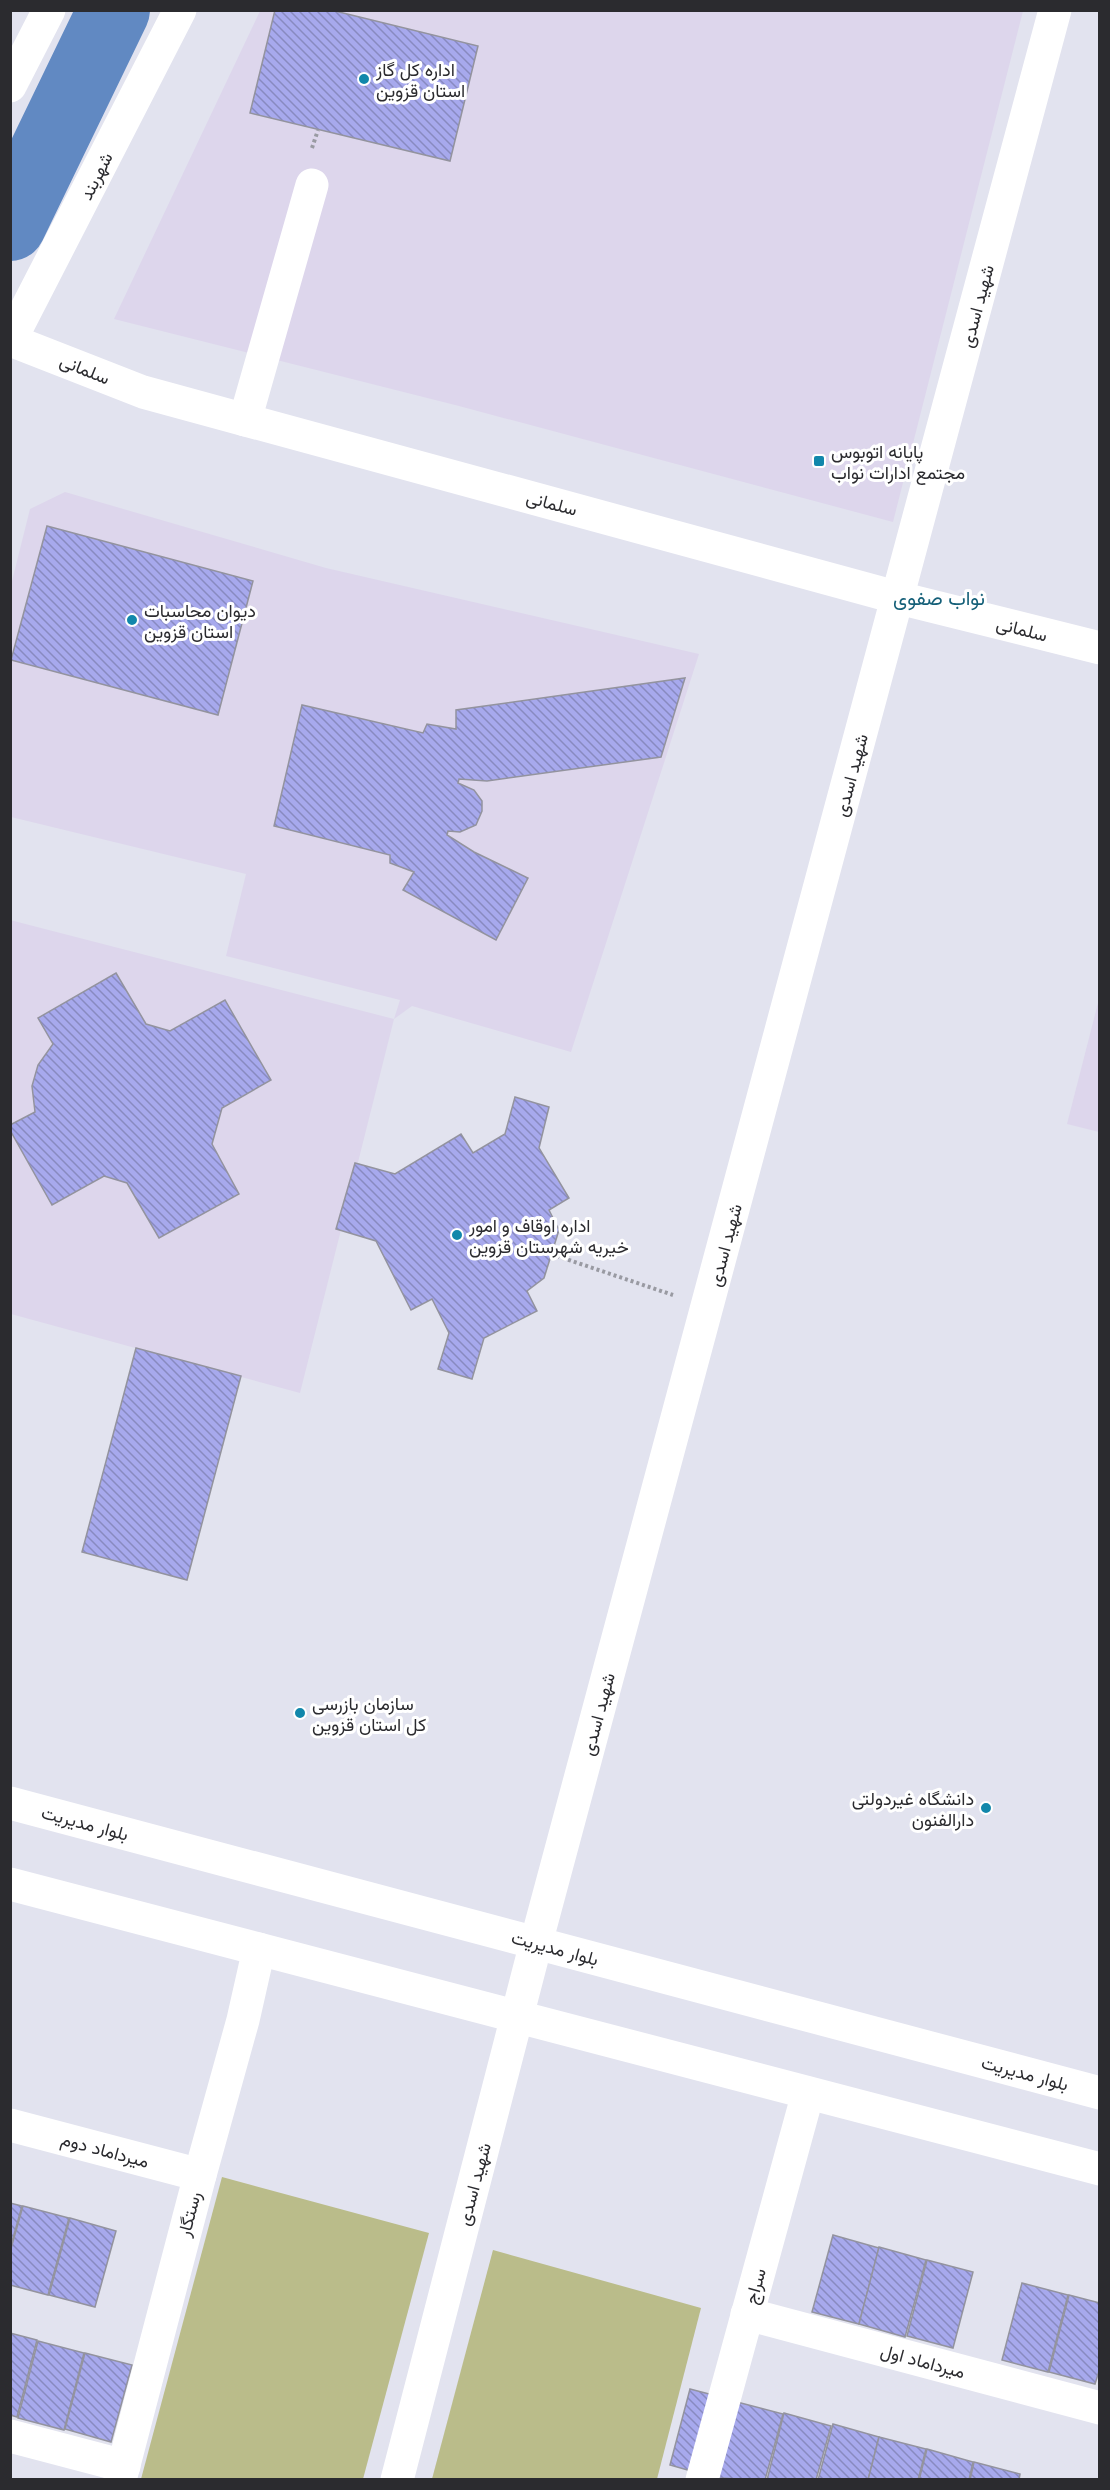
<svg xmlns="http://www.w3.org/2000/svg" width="1110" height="2490" font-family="Quicksand,Vazirmatn,sans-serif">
<defs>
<pattern id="building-back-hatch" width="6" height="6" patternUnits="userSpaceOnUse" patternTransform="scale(1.5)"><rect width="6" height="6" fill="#a7a9ed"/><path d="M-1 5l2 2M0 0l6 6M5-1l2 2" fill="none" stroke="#888ac0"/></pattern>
</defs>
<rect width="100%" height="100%" fill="#e2e3ef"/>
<g fill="#ddd6ec">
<polygon points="260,11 1023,11 893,522 459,406 114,319"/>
<polygon points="65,492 326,568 699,654 571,1052 412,1006 394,1019 300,1393 11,1314 10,920 394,1019 400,1000 226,956 246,874 11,817 11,585 30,509"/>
<polygon points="1099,999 1100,1132 1099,1132 1067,1124"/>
</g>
<g fill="#babc8a">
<polygon points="222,2177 429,2233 363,2479 141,2479"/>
<polygon points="493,2250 701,2308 657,2479 432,2479"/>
</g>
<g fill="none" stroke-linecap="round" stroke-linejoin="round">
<polyline stroke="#6189c2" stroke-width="72" points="10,225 114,10"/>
</g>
<g fill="url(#building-back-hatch)" stroke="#93939e" stroke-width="1.5">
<polygon points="275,10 331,10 478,46 450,161 250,113"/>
<polygon points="47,526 253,581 218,715 11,660"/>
<polygon points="685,678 661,757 487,781 459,779 458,783 474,790 482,801 482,811 476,825 460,832 448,831 447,835 474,852 528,878 496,940 403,890 414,872 390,863 390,855 274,826 302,705 423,733 427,724 456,729 456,710"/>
<polygon points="116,973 146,1024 170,1031 225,1000 271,1080 222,1108 212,1144 239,1194 159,1238 127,1183 104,1176 52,1205 10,1130 10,1125 35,1112 32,1086 38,1065 53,1044 38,1018"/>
<polygon points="515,1097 549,1107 539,1148 569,1198 549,1210 559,1230 544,1278 527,1291 537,1311 484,1338 472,1379 438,1369 449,1333 432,1299 411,1310 376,1241 336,1229 355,1163 395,1174 461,1134 473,1153 505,1134"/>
<polygon points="136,1348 241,1376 187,1580 82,1552"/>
<polygon points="10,2203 22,2206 10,2249"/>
<polygon points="23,2206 69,2218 48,2295 10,2285 10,2252"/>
<polygon points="70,2218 116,2231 95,2307 49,2295"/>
<polygon points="833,2235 879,2248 859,2324 812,2312"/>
<polygon points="879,2247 926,2260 905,2337 859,2324"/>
<polygon points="927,2260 973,2272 953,2348 907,2336"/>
<polygon points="1022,2283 1068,2295 1048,2372 1002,2360"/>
<polygon points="1069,2295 1100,2303 1100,2368 1095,2384 1049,2372"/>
<polygon points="10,2333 37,2340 17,2417 10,2415"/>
<polygon points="38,2341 84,2353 64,2430 18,2418"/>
<polygon points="85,2353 132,2365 111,2442 65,2429"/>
<polygon points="690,2389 736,2401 716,2478 670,2465"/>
<polygon points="737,2402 783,2414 765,2480 717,2478"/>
<polygon points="784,2413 831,2426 816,2480 767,2480"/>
<polygon points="833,2424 879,2437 868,2480 818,2480"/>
<polygon points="879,2437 926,2449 918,2480 868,2480"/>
<polygon points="927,2449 973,2462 969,2480 919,2480"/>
<polygon points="974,2462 1020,2474 1019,2480 970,2480"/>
</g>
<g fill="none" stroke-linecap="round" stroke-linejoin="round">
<g stroke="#999aa2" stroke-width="4" stroke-dasharray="3 3" stroke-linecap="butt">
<polyline points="312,148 318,130"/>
<polyline points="551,1254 673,1295"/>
</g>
<g stroke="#fff" stroke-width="33">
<polyline points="245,420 312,185"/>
<polyline points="10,2125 200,2175"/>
<polyline points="747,2314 1100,2408"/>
<polyline points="10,2436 124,2466"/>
<polyline points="120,2480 200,2175 243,2020 259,1949"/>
<polyline points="397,2480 536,1943"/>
<polyline points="702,2480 808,2093"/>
</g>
<g stroke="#fff" stroke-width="33">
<polyline points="10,86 49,10"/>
<polyline points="10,340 143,392 899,598 1100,648"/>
<polyline points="10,341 180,10"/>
<polyline points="10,1803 1100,2093"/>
<polyline points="10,1884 1100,2169"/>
<polyline points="536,1943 1055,10"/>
</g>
</g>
<g fill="#1187ab" stroke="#fff" stroke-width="2">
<circle cx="364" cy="79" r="6"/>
<rect x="813" y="455" width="12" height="12" rx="3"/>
<circle cx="132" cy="620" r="6"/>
<circle cx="457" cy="1235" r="6"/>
<circle cx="300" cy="1713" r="6"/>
<circle cx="986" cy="1808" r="6"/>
</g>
<g text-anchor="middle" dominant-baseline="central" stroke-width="6" stroke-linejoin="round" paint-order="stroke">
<g font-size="18" fill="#2b2b2f" stroke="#fff" text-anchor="start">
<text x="376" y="69">اداره کل گاز<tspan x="376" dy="21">استان قزوین</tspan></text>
<text x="831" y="451">پایانه اتوبوس<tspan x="831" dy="21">مجتمع ادارات نواب</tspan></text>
<text x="144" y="610">دیوان محاسبات<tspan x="144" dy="21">استان قزوین</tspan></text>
<text x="469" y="1225">اداره اوقاف و امور<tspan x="469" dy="21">خیریه شهرستان قزوین</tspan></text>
<text x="312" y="1703">سازمان بازرسی<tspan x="312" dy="21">کل استان قزوین</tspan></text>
<text x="974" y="1798" text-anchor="end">دانشگاه غیردولتی<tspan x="974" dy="21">دارالفنون</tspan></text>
</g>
<g font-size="18" fill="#2b2b2f" stroke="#fff">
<text transform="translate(96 176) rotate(-63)">شهربند</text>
<text transform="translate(977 306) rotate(-75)">شهید اسدی</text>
<text transform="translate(85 369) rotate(22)">سلمانی</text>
<text transform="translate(552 503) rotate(15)">سلمانی</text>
<text transform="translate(1022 629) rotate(14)">سلمانی</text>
<text transform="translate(851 775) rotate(-75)">شهید اسدی</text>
<text transform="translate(725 1245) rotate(-75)">شهید اسدی</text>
<text transform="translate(598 1714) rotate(-75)">شهید اسدی</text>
<text transform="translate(85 1823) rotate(15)">بلوار مدیریت</text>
<text transform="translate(555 1948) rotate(15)">بلوار مدیریت</text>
<text transform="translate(1025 2073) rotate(15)">بلوار مدیریت</text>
<text transform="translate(105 2150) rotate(15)">میرداماد دوم</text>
<text transform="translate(474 2184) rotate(-75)">شهید اسدی</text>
<text transform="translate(189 2214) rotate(-75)">رستگار</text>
<text transform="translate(755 2286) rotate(-74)">سراج</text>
<text transform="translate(923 2361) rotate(15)">میرداماد اول</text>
</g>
<g font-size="20" fill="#145f78" stroke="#fff">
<text x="939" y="597">نواب صفوی</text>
</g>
</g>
<rect width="1110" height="2490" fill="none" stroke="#2b2b2f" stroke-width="24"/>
</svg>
